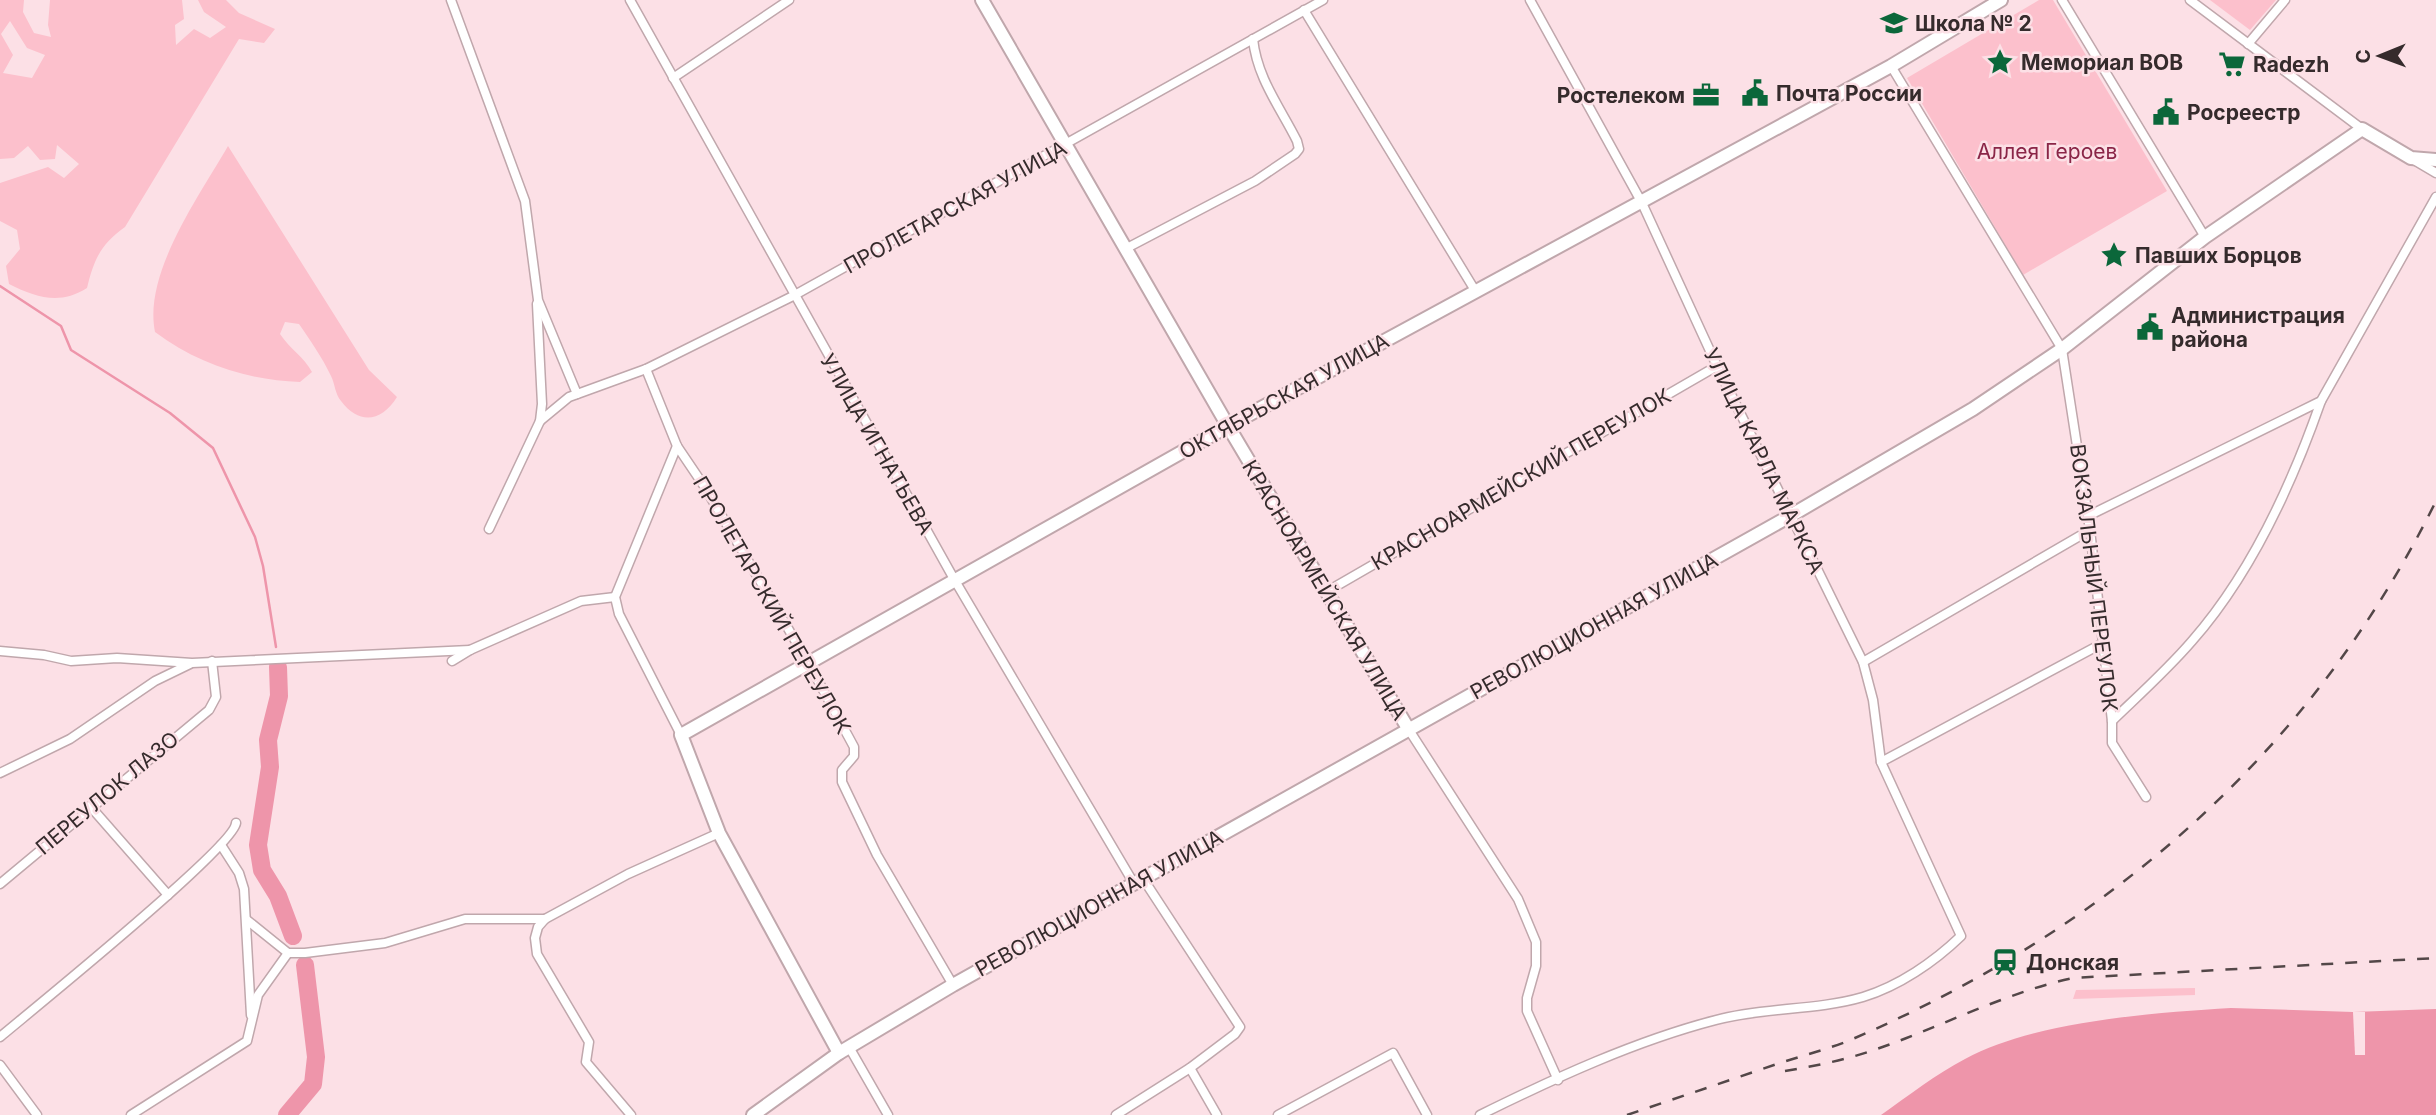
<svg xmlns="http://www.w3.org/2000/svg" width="2436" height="1115" font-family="Inter,sans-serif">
<rect width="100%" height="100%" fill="#fce0e6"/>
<g fill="#fcc0cc" fill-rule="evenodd">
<path d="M 0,0 L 24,0 L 23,12 L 34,33 L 51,37 L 48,25 L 50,0 L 182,0 L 184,19 L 175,25 L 176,45 L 194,29 L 210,38 L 226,27 L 204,12 L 198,0 L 226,0 L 239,13 L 275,29 L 264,43 L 239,39 L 125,227 C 101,244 94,259 87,288 C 60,305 37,298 9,284 L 6,266 L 20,249 L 17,230 L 0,221 L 0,183 L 48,167 L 64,178 L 79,164 L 57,145 L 55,159 L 40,160 L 28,146 L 14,158 L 0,159 ZM 10,21 L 27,48 L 45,55 L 32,78 L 3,73 L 13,55 L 1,34 Z"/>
<polygon points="2039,0 2053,0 2167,191 2023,275 1907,78"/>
<polygon points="2210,0 2276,0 2250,30"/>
<path d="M 228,146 L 369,370 L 397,397 C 382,421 360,426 341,401 C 335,394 335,384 331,376 C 322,357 310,340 299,324 L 285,322 L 280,334 C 290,349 304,357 312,372 L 300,382 C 247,380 198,364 155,332 C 143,273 200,195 228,146 Z"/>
<polygon points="2195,988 2195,995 2073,999 2076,990"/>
</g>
<path fill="#ee95aa" d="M 2231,1008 L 2353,1012 L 2436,1009 L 2436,1115 L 1881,1115 C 1908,1096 1936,1074 1965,1059 C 2036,1021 2151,1013 2231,1008 Z"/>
<polygon fill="#fce0e6" points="2353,1012 2365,1012 2365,1055 2355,1055"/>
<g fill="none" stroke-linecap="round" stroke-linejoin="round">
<polyline stroke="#ee95aa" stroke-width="2.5" points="0,286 61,326 71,350 170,413 213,448 255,537 263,566 276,647"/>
<g stroke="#ee95aa" stroke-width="18">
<polyline points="278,667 279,696 268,740 270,767 258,845 262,870 278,896 293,936"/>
<polyline points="287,1115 313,1084 316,1057 305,965"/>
</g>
<defs>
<g id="street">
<polyline points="451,0 525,201 538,300 577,394"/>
<polyline points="630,0 954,579 1133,882"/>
<polyline points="2062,0 2205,237"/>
<polyline points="2190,0 2362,129"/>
<polyline points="1304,10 1476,292"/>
<polyline points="2248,44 2285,0"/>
<polyline points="1891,66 2062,349 2090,530 2112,721 2112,743 2146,797"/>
<polyline points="673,78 789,0"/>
<polyline points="2414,160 2436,173"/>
<path d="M 1125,249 L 1255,181 L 1295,154 L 1299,149 L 1297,141 C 1280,107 1257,78 1253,39"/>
<polyline points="646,369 677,446 704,486 809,664 854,747 854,756 842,770 842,782 877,855 953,985"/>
<polyline points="540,421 569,397 646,369 793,296 1323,0"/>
<polyline points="677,446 615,597 619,614 681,735"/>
<polyline points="2088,516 2321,401 2436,197"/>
<polyline points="489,529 540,421 542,404 537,304"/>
<polyline points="1326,592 1717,366"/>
<polyline points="0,651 44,655 71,661 117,658 192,663 470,650"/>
<polyline points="452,661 470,650 581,601 615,597"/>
<polyline points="1863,662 2090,530"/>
<path d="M 2112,721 C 2139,695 2168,669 2192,641 C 2251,574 2292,484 2321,401"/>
<polyline points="1409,730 1518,899 1536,942 1536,966 1527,998 1527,1011 1558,1080"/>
<polyline points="1881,762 2103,643"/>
<polyline points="0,773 70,739 155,681 190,664"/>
<polyline points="90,806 168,895"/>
<polyline points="221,845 239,873 244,889 251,1015"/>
<polyline points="0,884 209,710 216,697 212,661"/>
<polyline points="247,920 288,953 305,953 385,943 465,919 545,919"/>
<path d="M 0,1037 C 32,1010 234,847 236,823"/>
<polyline points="849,1047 888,1115"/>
<polyline points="0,1065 37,1115"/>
<polyline points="1190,1068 1217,1115"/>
<polyline points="131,1115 247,1041 258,995 288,953"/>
<polyline points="631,1115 586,1062 589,1042 537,954 535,938 538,927 545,919 628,874 719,833"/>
<polyline points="1116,1115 1190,1068 1235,1034 1240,1027 1142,877"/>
<polyline points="1278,1115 1393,1053 1427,1115"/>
<path d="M 1480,1115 C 1555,1078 1635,1041 1716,1020 C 1764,1007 1815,1011 1863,997 C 1899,986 1934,962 1961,936 L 1881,762 L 1873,700 L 1863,662 L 1717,366 L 1642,203 L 1530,0"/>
</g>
<g id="secondary">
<polyline points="982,0 1228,426 1409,730"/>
<polyline points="839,1053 719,833 681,735 1228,426 1891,66 2001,0"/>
<polyline points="753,1115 839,1053 953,985 1790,516 1973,409 2062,349 2205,237 2362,129 2411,158 2436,160"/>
</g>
</defs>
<use href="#street" stroke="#c0a7ac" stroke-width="11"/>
<use href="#secondary" stroke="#c0a7ac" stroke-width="16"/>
<use href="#street" stroke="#fff" stroke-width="8"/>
<use href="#secondary" stroke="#fff" stroke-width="12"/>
<g stroke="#534748" stroke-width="2.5" stroke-dasharray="12 12" stroke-linecap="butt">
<path d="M 1785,1071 C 1815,1066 1845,1060 1874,1050 C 1941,1027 2004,993 2073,978 L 2436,958"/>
<path d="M 1627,1115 C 1677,1098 1727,1081 1777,1064 C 1801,1056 1825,1050 1848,1041 C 2106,931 2311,754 2436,501"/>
</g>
</g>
<defs>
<symbol id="school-bare" viewBox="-9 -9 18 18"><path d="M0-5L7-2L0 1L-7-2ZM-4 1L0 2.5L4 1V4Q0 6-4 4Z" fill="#0b673a" stroke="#fce0e6" stroke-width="2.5" paint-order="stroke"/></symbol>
<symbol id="sight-bare" viewBox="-9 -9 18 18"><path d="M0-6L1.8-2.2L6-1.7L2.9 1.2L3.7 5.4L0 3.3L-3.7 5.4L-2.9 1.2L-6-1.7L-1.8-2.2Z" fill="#0b673a" stroke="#fce0e6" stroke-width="2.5" paint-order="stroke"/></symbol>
<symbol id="supermarket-bare" viewBox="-9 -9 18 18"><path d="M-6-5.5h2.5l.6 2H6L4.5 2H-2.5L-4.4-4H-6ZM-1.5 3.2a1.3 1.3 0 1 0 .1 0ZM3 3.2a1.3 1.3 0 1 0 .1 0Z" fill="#0b673a" stroke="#fce0e6" stroke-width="2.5" paint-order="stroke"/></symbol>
<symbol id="civic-bare" viewBox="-9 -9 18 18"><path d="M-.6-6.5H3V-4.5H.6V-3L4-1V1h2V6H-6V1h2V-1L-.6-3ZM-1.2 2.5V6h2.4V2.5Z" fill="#0b673a" stroke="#fce0e6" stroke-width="2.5" paint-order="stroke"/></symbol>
<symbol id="office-bare" viewBox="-9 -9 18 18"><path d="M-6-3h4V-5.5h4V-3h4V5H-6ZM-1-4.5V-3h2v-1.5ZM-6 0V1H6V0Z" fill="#0b673a" stroke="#fce0e6" stroke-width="2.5" paint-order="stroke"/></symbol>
<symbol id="station-bare" viewBox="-9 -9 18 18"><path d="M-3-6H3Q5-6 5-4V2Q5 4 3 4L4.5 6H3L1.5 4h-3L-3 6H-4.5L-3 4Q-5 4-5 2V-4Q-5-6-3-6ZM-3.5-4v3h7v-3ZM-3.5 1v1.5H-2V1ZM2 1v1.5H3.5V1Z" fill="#0b673a" stroke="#fce0e6" stroke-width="2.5" paint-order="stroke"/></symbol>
</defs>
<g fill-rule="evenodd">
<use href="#school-bare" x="1875" y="4" width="38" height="38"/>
<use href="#sight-bare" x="1981" y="43" width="38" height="38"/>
<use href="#supermarket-bare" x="2213" y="45" width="38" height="38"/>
<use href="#civic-bare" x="1736" y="74" width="38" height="38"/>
<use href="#office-bare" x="1687" y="76" width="38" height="38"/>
<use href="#civic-bare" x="2147" y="93" width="38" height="38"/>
<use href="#sight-bare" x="2095" y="236" width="38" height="38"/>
<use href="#civic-bare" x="2131" y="308" width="38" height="38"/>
<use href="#station-bare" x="1986" y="943" width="38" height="38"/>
</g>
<g text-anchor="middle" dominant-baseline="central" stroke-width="5" stroke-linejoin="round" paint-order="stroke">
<g font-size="21" font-weight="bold" fill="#352b2c" stroke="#fce0e6" text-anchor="start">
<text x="1915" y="23">Школа № 2</text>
<text x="2021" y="62">Мемориал ВОВ</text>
<text x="2253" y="64">Radezh</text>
<text x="1776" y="93">Почта России</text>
<text x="1685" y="95" text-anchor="end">Ростелеком</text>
<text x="2187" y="112">Росреестр</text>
<text x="2135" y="255">Павших Борцов</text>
<text x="2171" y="315">Администрация<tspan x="2171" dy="24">района</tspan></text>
<text x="2026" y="962">Донская</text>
</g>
<g font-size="21" fill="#8a2547" stroke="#fce0e6">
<text x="2047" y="151">Аллея Героев</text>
</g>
<g font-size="21" fill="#352b2c" stroke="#fce0e6">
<text transform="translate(955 207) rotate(-29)">ПРОЛЕТАРСКАЯ УЛИЦА</text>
<text transform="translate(1284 396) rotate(-29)">ОКТЯБРЬСКАЯ УЛИЦА</text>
<text transform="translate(877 444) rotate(60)">УЛИЦА ИГНАТЬЕВА</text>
<text transform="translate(1764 461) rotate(64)">УЛИЦА КАРЛА МАРКСА</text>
<text transform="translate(1521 479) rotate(-30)">КРАСНОАРМЕЙСКИЙ ПЕРЕУЛОК</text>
<text transform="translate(2094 578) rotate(83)">ВОКЗАЛЬНЫЙ ПЕРЕУЛОК</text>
<text transform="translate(1325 590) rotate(59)">КРАСНОАРМЕЙСКАЯ УЛИЦА</text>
<text transform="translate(772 605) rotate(60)">ПРОЛЕТАРСКИЙ ПЕРЕУЛОК</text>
<text transform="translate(1594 626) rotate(-29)">РЕВОЛЮЦИОННАЯ УЛИЦА</text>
<text transform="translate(107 793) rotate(-40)">ПЕРЕУЛОК ЛАЗО</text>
<text transform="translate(1099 903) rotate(-29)">РЕВОЛЮЦИОННАЯ УЛИЦА</text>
</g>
</g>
<g transform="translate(2380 56) rotate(269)" stroke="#fce0e6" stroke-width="5" paint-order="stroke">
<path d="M0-5L12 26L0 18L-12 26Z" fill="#352b2c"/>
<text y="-10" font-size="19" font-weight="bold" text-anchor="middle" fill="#352b2c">С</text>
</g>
</svg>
